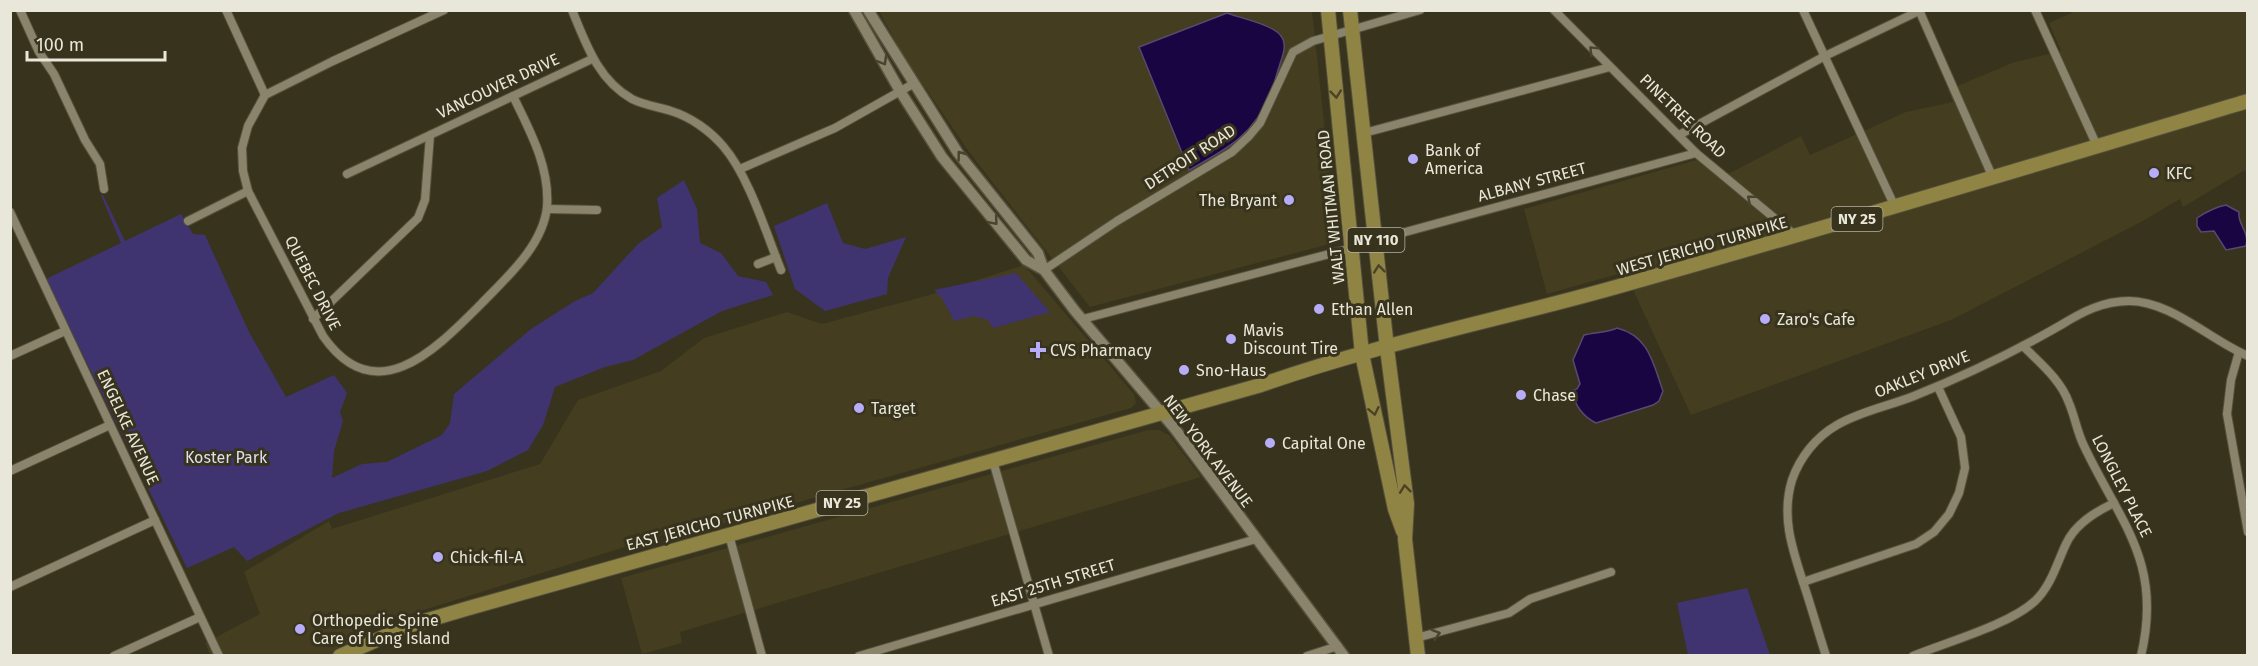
<svg xmlns="http://www.w3.org/2000/svg" width="2258" height="666" font-family="'Fira Sans',sans-serif">
<rect width="100%" height="100%" fill="#38331d"/>
<g fill="#443d1f">
<polygon points="879,11 1312,11 1337,242 1090,307 969,152 903,55"/>
<polygon points="2076,11 2247,11 2247,177 2245,170 2183,207 2180,199 2141,222 1951,320 1691,415 1635,294 1629,271 1547,294 1524,209 1707,157 1728,174 1801,136 1810,155 1906,112 1953,102 1948,90 2012,63 2061,51 2049,23"/>
<polygon points="1024,265 1134,394 1136,403 1131,408 711,527 663,535 369,627 377,649 366,655 210,655 205,643 260,614 244,572 329,521 332,529 540,464 578,400 661,371 704,338 787,312 822,324 933,294"/>
<polygon points="1148,430 1159,430 1169,435 1201,477 680,632 682,643 642,654 621,578"/>
</g>
<g fill="#403470">
<polygon points="684,180 697,209 700,243 721,253 738,276 766,282 773,295 722,311 633,360 605,367 555,387 543,425 528,450 487,471 339,513 247,561 234,547 187,568 46,279 121,243 101,195 103,195 125,241 181,214 193,234 205,235 249,332 286,397 334,375 347,393 340,412 343,421 334,451 332,478 362,464 387,462 442,435 450,423 454,394 531,329 575,301 593,293 638,244 662,227 657,198"/>
<polygon points="827,203 843,243 865,249 906,237 888,278 887,294 825,311 795,289 774,226"/>
<polygon points="1016,273 1050,312 993,328 988,320 974,316 954,321 942,298 934,290"/>
<polygon points="1747,588 1770,655 1688,655 1677,603"/>
</g>
<g fill="#1a0543" stroke="#584970" stroke-width="1.5">
<path d="M 1227,13 C 1240,18 1274,25 1281,36 C 1288,45 1282,57 1279,67 C 1276,76 1274,85 1271,93 C 1253,136 1227,149 1189,170 L 1139,47 Z"/>
<path d="M 2226,205 L 2239,212 C 2237,224 2250,232 2246,246 L 2226,250 L 2214,231 L 2201,232 L 2197,226 L 2197,218 C 2206,212 2216,207 2226,205 Z"/>
<path d="M 1617,328 C 1649,336 1653,363 1663,391 L 1659,401 L 1653,405 L 1596,423 C 1582,416 1576,406 1571,391 L 1577,389 L 1580,384 L 1573,360 L 1584,335 C 1596,332 1606,333 1617,328 Z"/>
</g>
<g fill="none" stroke-linecap="round" stroke-linejoin="round">
<defs>
<g id="minor">
<polyline points="20,10 39,52 54,74 85,140 100,164 104,189"/>
<polyline points="226,10 265,95"/>
<path d="M 444,10 L 333,61 L 265,95 L 248,126 L 242,148 L 243,171 L 248,191 L 323,336 C 376,412 436,349 481,304 C 506,278 543,246 547,207 C 550,167 530,131 513,96"/>
<path d="M 572,10 C 586,44 598,80 632,99 C 644,105 658,107 671,111 C 691,117 710,131 723,146 C 749,176 766,233 781,270"/>
<polyline points="1554,10 1696,153 1796,236"/>
<polyline points="1803,10 1895,207"/>
<polyline points="1919,10 1993,178"/>
<polyline points="2035,10 2097,146"/>
<polyline points="1364,133 1610,67"/>
<polyline points="1679,135 1825,56 1921,10"/>
<polyline points="740,169 835,128 913,84"/>
<polyline points="347,174 430,135"/>
<polyline points="547,209 597,210"/>
<polyline points="10,212 219,656"/>
<polyline points="188,221 248,191"/>
<polyline points="1376,240 1696,153"/>
<polyline points="758,264 776,257"/>
<polyline points="1044,270 1117,221 1232,152 1249,136 1260,123 1293,52 1313,41 1420,10"/>
<polyline points="313,319 418,218 425,200 430,135 592,59"/>
<polyline points="1083,319 1352,248"/>
<path d="M 2023,346 C 2040,363 2061,380 2069,403 C 2075,417 2077,432 2084,446 C 2121,524 2163,562 2141,656"/>
<polyline points="2239,352 2231,380 2227,414 2248,532"/>
<polyline points="10,356 65,331"/>
<polyline points="993,461 1049,656"/>
<polyline points="10,471 110,425"/>
<polyline points="729,535 762,656"/>
<polyline points="1803,582 1916,544 1934,532 1949,514 1959,493 1965,468 1961,437 1938,387"/>
<polyline points="10,587 155,520"/>
<polyline points="1416,638 1509,613 1530,599 1611,572"/>
<polyline points="114,656 200,617"/>
<polyline points="859,656 1256,539"/>
<polyline points="1307,656 1338,646"/>
<path d="M 1826,656 C 1818,631 1811,606 1803,582 C 1792,548 1781,516 1792,480 C 1800,457 1816,437 1837,425 C 1861,411 1889,406 1914,396 C 1964,376 2014,352 2061,325 C 2082,312 2103,301 2129,301 C 2171,301 2210,340 2248,356"/>
<path d="M 1913,656 C 1947,642 2009,625 2035,601 C 2051,586 2057,563 2066,544 C 2075,524 2095,512 2114,503"/>
</g>
<g id="tertiary">
<polyline points="854,10 900,91 942,157 1026,260 1044,270"/>
<polyline points="868,10 958,153 1038,253 1044,270 1075,311 1175,429 1344,656"/>
</g>
<g id="primary">
<polyline points="1328,10 1362,354 1395,509 1403,531"/>
<polyline points="1350,10 1387,348 1407,504 1405,539 1418,656"/>
<path d="M 340,656 L 411,625 L 469,608 L 1261,385 C 1374,345 1494,321 1609,289 C 1823,229 2035,165 2248,101"/>
</g>
</defs>
<use href="#minor" stroke="#54503c" stroke-width="10"/>
<use href="#tertiary" stroke="#54503c" stroke-width="13"/>
<use href="#primary" stroke="#54503c" stroke-width="16"/>
<use href="#minor" stroke="#89846b" stroke-width="8"/>
<use href="#tertiary" stroke="#89846b" stroke-width="10"/>
<use href="#primary" stroke="#908445" stroke-width="14"/>
</g>
<defs><path id="oneway-chevron" d="M-2-3.5L2.5 0L-2 3.5" fill="none" stroke-width="1.6" stroke-linecap="round" stroke-linejoin="round" transform="scale(1.5)"/></defs>
<g stroke="#48432d">
<use href="#oneway-chevron" transform="translate(1593 50) rotate(-135)"/>
<use href="#oneway-chevron" transform="translate(883 61) rotate(60)"/>
<use href="#oneway-chevron" transform="translate(961 155) rotate(-127)"/>
<use href="#oneway-chevron" transform="translate(1751 199) rotate(-140)"/>
<use href="#oneway-chevron" transform="translate(994 221) rotate(50)"/>
<use href="#oneway-chevron" transform="translate(1436 634) rotate(-16)"/>
</g>
<g stroke="#4a4325">
<use href="#oneway-chevron" transform="translate(1336 94) rotate(84)"/>
<use href="#oneway-chevron" transform="translate(1379 269) rotate(-96)"/>
<use href="#oneway-chevron" transform="translate(1374 411) rotate(78)"/>
<use href="#oneway-chevron" transform="translate(1405 489) rotate(-97)"/>
</g>
<g fill="#b6acf8" stroke="#38331d" stroke-width="2">
<circle cx="1413" cy="159" r="6"/>
<circle cx="2154" cy="173" r="6"/>
<circle cx="1289" cy="200" r="6"/>
<circle cx="1319" cy="309" r="6"/>
<circle cx="1765" cy="319" r="6"/>
<circle cx="1231" cy="339" r="6"/>
<path d="M1035 341h6v6h6v6h-6v6h-6v-6h-6v-6h6z"/>
<circle cx="1184" cy="370" r="6"/>
<circle cx="1521" cy="395" r="6"/>
<circle cx="859" cy="408" r="6"/>
<circle cx="1270" cy="443" r="6"/>
<circle cx="438" cy="557" r="6"/>
<circle cx="300" cy="629" r="6"/>
</g>
<g text-anchor="middle" dominant-baseline="central" stroke-width="6" stroke-linejoin="round" paint-order="stroke">
<g fill="#38331d" stroke="#b4b1a1" stroke-width="1.5">
<rect x="1831.5" y="207" width="51" height="24" rx="4.5"/>
<rect x="1347.5" y="228" width="57" height="24" rx="4.5"/>
<rect x="816.5" y="491" width="51" height="24" rx="4.5"/>
</g>
<g font-size="15" font-weight="bold" fill="#e9e7d9">
<text x="1857" y="219">NY 25</text>
<text x="1376" y="240">NY 110</text>
<text x="842" y="503">NY 25</text>
</g>
<g font-size="16" fill="#e9e7d9" stroke="#38331d">
<text transform="translate(498 86) rotate(-25)">VANCOUVER DRIVE</text>
<text transform="translate(1683 116) rotate(44)">PINETREE ROAD</text>
<text transform="translate(1190 157) rotate(-33)">DETROIT ROAD</text>
<text transform="translate(1532 182) rotate(-15)">ALBANY STREET</text>
<text transform="translate(1331 207) rotate(-96)">WALT WHITMAN ROAD</text>
<text transform="translate(1702 246) rotate(-16)">WEST JERICHO TURNPIKE</text>
<text transform="translate(313 283) rotate(63)">QUEBEC DRIVE</text>
<text transform="translate(1922 374) rotate(-22)">OAKLEY DRIVE</text>
<text transform="translate(128 427) rotate(65)">ENGELKE AVENUE</text>
<text transform="translate(1208 451) rotate(53)">NEW YORK AVENUE</text>
<text transform="translate(2122 486) rotate(63)">LONGLEY PLACE</text>
<text transform="translate(710 523) rotate(-15)">EAST JERICHO TURNPIKE</text>
<text transform="translate(1053 583) rotate(-17)">EAST 25TH STREET</text>
</g>
<g font-size="16" fill="#e9e7d9" stroke="#38331d" text-anchor="start">
<text x="1425" y="150">Bank of<tspan x="1425" dy="18">America</tspan></text>
<text x="2166" y="173">KFC</text>
<text x="1277" y="200" text-anchor="end">The Bryant</text>
<text x="1331" y="309">Ethan Allen</text>
<text x="1777" y="319">Zaro's Cafe</text>
<text x="1243" y="330">Mavis<tspan x="1243" dy="18">Discount Tire</tspan></text>
<text x="1050" y="350">CVS Pharmacy</text>
<text x="1196" y="370">Sno-Haus</text>
<text x="1533" y="395">Chase</text>
<text x="871" y="408">Target</text>
<text x="1282" y="443">Capital One</text>
<text x="450" y="557">Chick-fil-A</text>
<text x="312" y="620">Orthopedic Spine<tspan x="312" dy="18">Care of Long Island</tspan></text>
</g>
<g font-size="16" fill="#dfdef1" stroke="#38331d">
<text x="226" y="457">Koster Park</text>
</g>
</g>
<rect width="2258" height="666" fill="none" stroke="#e9e7d9" stroke-width="24"/>
<path d="M27 51v9h138v-9" fill="none" stroke="#e9e7d9" stroke-width="3"/>
<text x="36" y="51" font-size="18" fill="#e9e7d9" stroke="#38331d" stroke-width="4.5" paint-order="stroke">100 m</text>
</svg>
